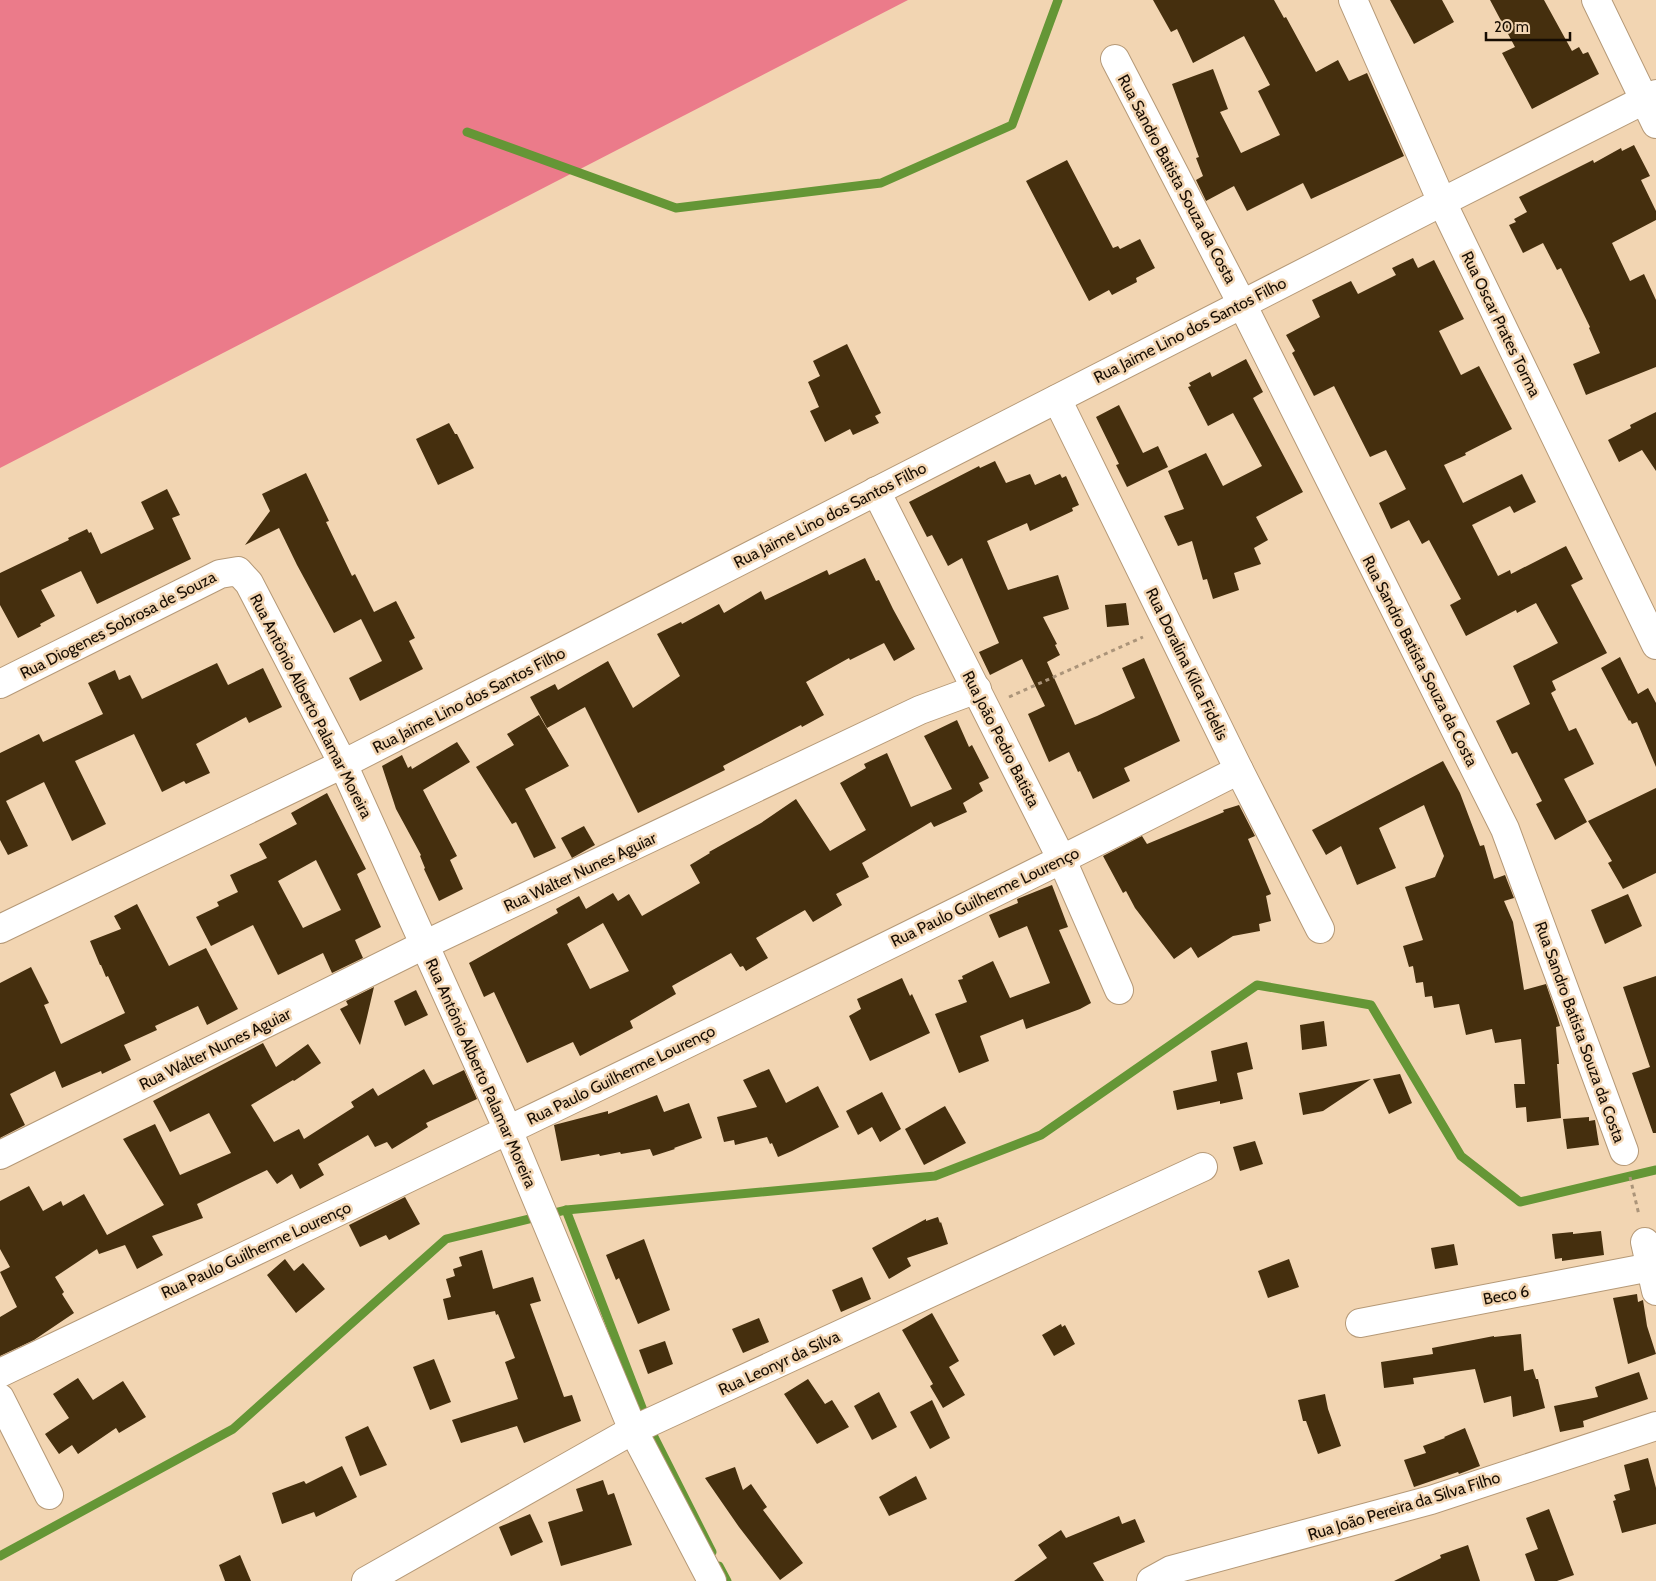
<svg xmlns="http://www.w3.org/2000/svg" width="1656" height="1581" font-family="Cabin,sans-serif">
<rect width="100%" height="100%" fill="#f2d5b2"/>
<polygon fill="#eb7b8a" points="0,0 908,0 0,468"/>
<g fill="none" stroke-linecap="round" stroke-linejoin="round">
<g stroke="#659636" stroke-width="9">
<polyline points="467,132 676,208 881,183 1012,125 1058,0"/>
<polyline points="566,1210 651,1431 712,1552"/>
<polyline points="0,1556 233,1429 446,1239 566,1210 935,1176 1041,1135 1257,985 1371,1005 1461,1156 1520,1202 1656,1170"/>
<polyline points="719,1566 727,1581"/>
</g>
</g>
<g fill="#452f0e" fill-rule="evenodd">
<polygon points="1153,0 1274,0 1284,18 1286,17 1316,72 1338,60 1349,81 1367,73 1404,156 1311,199 1303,183 1247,211 1234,186 1206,201 1196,180 1203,176 1196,158 1199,157 1172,84 1213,69 1228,109 1220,112 1241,153 1280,135 1258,91 1270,85 1244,36 1193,63 1177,29 1171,32"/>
<polygon points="1390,0 1442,0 1454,22 1414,44"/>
<polygon points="1490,0 1544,0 1572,51 1579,47 1583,54 1588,52 1599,74 1532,109 1502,53 1515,47"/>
<polygon points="1634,145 1650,176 1641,180 1656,211 1656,220 1612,243 1630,281 1644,274 1656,300 1656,367 1586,395 1573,364 1600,353 1589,328 1590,327 1561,268 1557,270 1543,243 1523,253 1509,225 1516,222 1514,219 1527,212 1519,197 1593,160 1594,163 1621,148 1622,151"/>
<polygon points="1067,160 1113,248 1118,246 1120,249 1140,239 1155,268 1136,278 1137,282 1112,295 1109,290 1089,301 1026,181"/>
<polygon points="1413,258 1418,268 1434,260 1464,319 1439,331 1461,375 1479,366 1512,429 1465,453 1466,455 1444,465 1463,503 1522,474 1536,502 1514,513 1510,506 1472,525 1498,576 1510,570 1511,574 1566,546 1583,579 1571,585 1607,653 1552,681 1556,690 1551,693 1569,731 1576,728 1594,764 1564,779 1587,822 1555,840 1536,804 1542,801 1517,752 1512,754 1496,721 1530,704 1513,666 1558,643 1536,603 1517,613 1516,610 1466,636 1450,605 1461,599 1429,540 1422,544 1409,520 1391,529 1379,503 1406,489 1386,450 1370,457 1334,386 1314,396 1292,353 1295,351 1286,335 1320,317 1312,300 1351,281 1358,294 1396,275 1392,268"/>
<polygon points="847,344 881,413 875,416 879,423 853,435 850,429 825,442 810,411 819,407 808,382 820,376 813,361"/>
<polygon points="1246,359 1263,392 1253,398 1303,492 1256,517 1268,540 1254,548 1261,564 1234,573 1239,590 1213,599 1207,579 1203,580 1192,541 1178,546 1164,516 1184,509 1168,471 1206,453 1223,486 1262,466 1233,413 1208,426 1188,387 1191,386 1189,383 1210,372 1212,377"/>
<polygon points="1119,405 1143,453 1158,446 1168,467 1127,487 1116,465 1119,464 1096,417"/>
<polygon points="1656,412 1656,471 1642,450 1619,462 1608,440 1631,428 1630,425"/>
<polygon points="449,423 455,434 457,434 474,468 438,485 416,439"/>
<polygon points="995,461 1006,483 1030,474 1035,485 1060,474 1062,478 1066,476 1079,505 1072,508 1073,511 1030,531 1027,523 987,541 1008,590 1058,575 1069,609 1043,617 1057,644 1055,645 1060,655 1047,662 1075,725 1097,716 1135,698 1122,668 1144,658 1180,741 1124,768 1130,781 1093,799 1080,771 1078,772 1069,752 1049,762 1028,714 1045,706 1022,659 990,675 979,652 999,643 962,558 948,566 932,535 927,537 909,502 979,466 980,468"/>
<polygon points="306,473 329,521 326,522 352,576 355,574 374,612 396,601 415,638 409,641 423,669 360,701 349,678 382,661 361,619 334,633 297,565 279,528 245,545 270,511 262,494"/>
<polygon points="167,489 180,515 172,518 191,559 97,604 81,571 41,590 55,616 40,624 41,626 18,638 0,605 0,573 69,540 68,538 87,529 89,533 91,532 101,554 154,529 141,502"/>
<polygon points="865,558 876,581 879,580 893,609 915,649 894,661 884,643 850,660 849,658 806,682 824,715 802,727 801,725 723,766 725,770 685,790 638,813 585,707 547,728 530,697 555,684 558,690 608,661 633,708 680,676 657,634 681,622 682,624 719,604 724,613 761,591 765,600 827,570 829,575"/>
<polygon points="1126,603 1129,625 1107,627 1105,605"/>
<polygon points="1620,657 1638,694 1648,688 1656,703 1656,767 1637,722 1632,724 1630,720 1629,721 1601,668"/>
<polygon points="217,663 228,685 263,668 282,707 249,723 246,717 196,744 210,773 186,784 184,781 162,792 134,734 75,761 106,824 72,841 44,782 6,801 28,846 8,855 0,840 0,753 39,734 43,742 103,714 88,683 115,670 119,680 130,675 142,699"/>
<polygon points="539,715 569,766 525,789 556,848 534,858 516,822 512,824 476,767 514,745 507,734"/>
<path d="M 957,720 L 969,747 L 972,745 L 989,778 L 979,783 L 983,791 L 963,803 L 967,812 L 934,827 L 931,822 L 862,863 L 869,877 L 836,894 L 842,905 L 813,922 L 805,910 L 756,938 L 768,958 L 746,971 L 743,966 L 740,967 L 731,953 L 672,986 L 676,994 L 630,1021 L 633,1028 L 580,1056 L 573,1042 L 527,1063 L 494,992 L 484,997 L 469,963 L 558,913 L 556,909 L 579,896 L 586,909 L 613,893 L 618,901 L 629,894 L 642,916 L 700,883 L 690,865 L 710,853 L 709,852 L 761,823 L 796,799 L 830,851 L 866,830 L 840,783 L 866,768 L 864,764 L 887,753 L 911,807 L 952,789 L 924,736 ZM 603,923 L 629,971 L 590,989 L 567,944 Z"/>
<polygon points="457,742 470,762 423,790 457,856 450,860 463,889 439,901 424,869 425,868 420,856 421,855 396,809 382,766 402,755 408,768 411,766 412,769"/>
<polygon points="1443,761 1460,793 1480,846 1484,845 1494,879 1505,875 1514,898 1504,901 1513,922 1524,990 1546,984 1557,1016 1560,1026 1556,1027 1559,1064 1557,1064 1561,1118 1527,1122 1526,1107 1516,1108 1514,1084 1525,1084 1521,1039 1495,1043 1492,1029 1466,1035 1459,1004 1434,1008 1432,996 1425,997 1423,982 1416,983 1413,966 1409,967 1403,946 1423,940 1405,887 1435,877 1444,856 1424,805 1379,828 1396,868 1357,885 1341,846 1326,855 1312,830"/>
<polygon points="1656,788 1656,873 1623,889 1608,863 1612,861 1588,821"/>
<path d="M 327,793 L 366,869 L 357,874 L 381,927 L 355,940 L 363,958 L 332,973 L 323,953 L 278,975 L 253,925 L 211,946 L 196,917 L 219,906 L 217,902 L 238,892 L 230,875 L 267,858 L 259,844 L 297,824 L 291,813 ZM 316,860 L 341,910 L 303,928 L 278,881 Z"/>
<polygon points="1239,805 1255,836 1248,839 1271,894 1266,896 1271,921 1259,924 1260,931 1233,936 1198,958 1191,947 1174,959 1135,908 1126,891 1123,893 1103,856 1142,836 1147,844 1224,812 1223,810"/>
<polygon points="584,826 595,845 572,858 561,838"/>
<polygon points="1052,885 1068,927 1059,930 1091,1003 1080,1009 1026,1029 1023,1019 980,1036 989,1061 959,1073 935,1014 967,1002 958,980 963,979 962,976 993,961 1010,998 1050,983 1027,926 999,938 989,915 1018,903 1017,899"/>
<polygon points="1628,894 1642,926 1605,944 1591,910"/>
<polygon points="137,904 169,966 206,948 238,1009 207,1025 198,1006 155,1026 157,1030 124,1045 131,1060 102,1074 101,1071 62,1088 55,1071 10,1094 25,1125 0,1138 0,983 31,967 49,1003 44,1005 61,1044 125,1013 108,976 106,977 101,965 100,965 90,941 121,929 114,916"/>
<polygon points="1656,976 1656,1133 1653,1133 1632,1073 1650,1067 1623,987"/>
<polygon points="902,978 910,996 912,994 930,1033 870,1061 849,1016 861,1009 857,999"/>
<polygon points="374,987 367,1017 360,1045 340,1009 348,1005 346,1001"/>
<polygon points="416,990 428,1015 405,1026 394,1001"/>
<polygon points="1324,1021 1327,1046 1302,1050 1300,1025"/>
<polygon points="1247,1042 1253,1069 1237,1073 1243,1099 1220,1104 1220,1101 1177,1110 1173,1091 1217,1081 1211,1051"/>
<polygon points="263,1043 276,1067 308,1044 321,1063 294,1081 293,1080 251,1105 274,1142 299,1129 304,1139 354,1107 351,1102 373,1088 378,1096 424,1069 433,1085 464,1070 477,1099 426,1123 428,1127 392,1149 387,1142 375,1147 368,1135 318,1164 324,1175 300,1189 292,1174 277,1184 267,1170 197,1204 203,1218 152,1236 163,1255 137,1269 125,1245 99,1254 97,1249 55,1277 64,1292 62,1294 74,1313 34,1340 0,1356 0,1317 17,1307 0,1272 10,1267 0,1249 0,1201 29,1186 43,1211 61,1201 63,1206 84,1194 107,1235 164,1205 123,1139 155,1124 180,1175 231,1153 209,1113 170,1132 153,1101"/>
<polygon points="769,1069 786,1103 818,1086 839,1127 792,1151 778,1157 772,1143 770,1144 767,1137 735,1145 734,1140 724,1142 717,1117 757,1107 743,1080"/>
<polygon points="1400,1074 1412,1103 1389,1114 1373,1079"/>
<polygon points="1371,1079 1323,1111 1303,1115 1299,1093"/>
<polygon points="882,1092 901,1129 880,1142 872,1127 858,1135 846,1111"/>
<polygon points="657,1095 664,1112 689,1103 702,1138 674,1148 675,1149 653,1156 650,1149 621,1154 620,1152 600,1156 599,1154 561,1161 554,1125 608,1111 608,1114"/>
<polygon points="945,1106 966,1143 924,1165 905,1129"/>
<polygon points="1589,1117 1589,1121 1595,1120 1599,1145 1567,1149 1563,1119"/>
<polygon points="1255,1141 1263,1164 1240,1171 1233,1147"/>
<polygon points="405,1197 420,1224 389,1240 386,1235 360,1247 349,1225"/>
<polygon points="938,1217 940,1223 941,1222 948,1244 907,1258 911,1266 889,1279 872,1248 926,1219 926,1221"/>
<polygon points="1601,1231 1604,1255 1562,1261 1562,1258 1555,1259 1552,1234 1573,1232 1573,1234"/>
<polygon points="644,1239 670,1310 638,1324 619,1278 616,1280 606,1255"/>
<polygon points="1454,1244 1458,1265 1435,1269 1431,1248"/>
<polygon points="482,1250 493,1289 533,1277 541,1301 530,1304 564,1397 572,1395 581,1421 524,1443 517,1426 461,1443 452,1420 518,1399 505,1362 515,1358 498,1314 496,1315 495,1311 448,1320 443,1299 451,1297 446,1279 455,1276 453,1269 462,1266 459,1257"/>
<polygon points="285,1259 294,1271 303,1263 325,1289 296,1313 267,1275"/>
<polygon points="1289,1259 1299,1287 1268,1298 1258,1271"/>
<polygon points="862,1277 871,1299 841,1312 832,1290"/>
<polygon points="1637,1294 1638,1302 1643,1300 1647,1326 1656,1354 1628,1364 1613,1298"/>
<polygon points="932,1313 959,1361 949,1367 965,1395 943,1408 930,1386 933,1384 902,1330"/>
<polygon points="759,1318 769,1342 743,1353 732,1329"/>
<polygon points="1061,1324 1062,1327 1065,1325 1075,1344 1054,1356 1042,1335"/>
<polygon points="1521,1334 1524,1371 1533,1369 1536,1379 1538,1379 1545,1408 1513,1417 1511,1396 1484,1403 1475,1369 1413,1378 1414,1384 1384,1388 1381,1362 1433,1354 1432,1348 1494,1336 1494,1337"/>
<polygon points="665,1341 673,1364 648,1374 639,1350"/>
<polygon points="434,1359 451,1402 430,1410 413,1367"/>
<polygon points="1639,1372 1648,1399 1583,1421 1584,1427 1560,1432 1554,1406 1598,1397 1595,1387"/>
<polygon points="78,1378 93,1400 123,1381 146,1417 119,1433 116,1428 78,1454 72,1445 59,1454 45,1434 69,1418 53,1394"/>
<polygon points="808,1379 825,1404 832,1400 849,1427 817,1444 784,1394"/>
<polygon points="879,1392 897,1427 872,1440 854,1406"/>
<polygon points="1325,1394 1328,1409 1341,1446 1318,1454 1306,1421 1303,1421 1298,1400"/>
<polygon points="932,1400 950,1438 930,1449 910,1412"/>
<polygon points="368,1426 387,1465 360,1476 345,1437"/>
<polygon points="1465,1428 1480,1466 1459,1474 1458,1472 1414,1487 1404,1460 1426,1453 1423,1446 1445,1438 1444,1437"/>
<polygon points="1648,1458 1656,1488 1656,1524 1622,1533 1613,1501 1616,1500 1614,1495 1630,1490 1624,1465"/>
<polygon points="342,1466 357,1497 316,1517 314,1512 282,1524 272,1493 304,1481 306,1484"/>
<polygon points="735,1467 743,1490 751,1484 767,1507 763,1510 803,1563 780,1580 739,1527 705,1478"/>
<polygon points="916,1476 927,1499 889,1516 879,1497"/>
<polygon points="603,1480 608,1495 614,1493 632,1545 561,1566 548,1522 583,1511 576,1489"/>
<polygon points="1549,1509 1574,1575 1557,1581 1535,1581 1525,1554 1538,1549 1526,1518"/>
<polygon points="530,1514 543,1542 511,1556 499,1527"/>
<polygon points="1119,1516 1122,1524 1135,1519 1145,1542 1093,1563 1104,1581 1014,1581 1047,1558 1038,1545 1061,1530 1066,1538"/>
<polygon points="1468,1545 1480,1581 1394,1581 1441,1558 1440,1555"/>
<polygon points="240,1555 251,1581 225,1581 219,1565"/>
</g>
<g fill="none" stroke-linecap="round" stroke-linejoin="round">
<defs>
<g id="minor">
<polyline points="1353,0 1442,202 1656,645"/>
<polyline points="1596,0 1656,124"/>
<polyline points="1115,59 1242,304 1505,829 1624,1151"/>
<polyline points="1057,399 1239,770 1320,929"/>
<polyline points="876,491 1062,860 1119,990"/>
<polyline points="0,684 220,574 238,571 249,583 343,764 508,1130 633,1430 712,1581"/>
<polyline points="0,929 343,764 1442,202 1656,94"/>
<polyline points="0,1155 424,945 920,710 977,689"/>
<polyline points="1645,1242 1656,1291"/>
<polyline points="1360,1323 1651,1267"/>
<path d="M 0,1373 C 415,1175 830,978 1239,770"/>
<polyline points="0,1398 49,1495"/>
<polyline points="366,1581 633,1430 1203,1167"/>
<polyline points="1151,1581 1171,1570 1431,1500 1656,1426"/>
</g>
</defs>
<use href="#minor" stroke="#b59977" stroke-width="30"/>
<g stroke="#ab9479" stroke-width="3" stroke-dasharray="4 4" stroke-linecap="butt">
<polyline points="1009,697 1143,637"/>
<polyline points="1630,1177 1639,1215"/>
</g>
<use href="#minor" stroke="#fff" stroke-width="28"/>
</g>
<g text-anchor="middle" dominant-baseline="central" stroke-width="5" stroke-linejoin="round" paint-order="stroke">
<g font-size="16" fill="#170d03" stroke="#f2d5b2">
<text transform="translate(1177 179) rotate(62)">Rua Sandro Batista Souza da Costa</text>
<text transform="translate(1501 324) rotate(64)">Rua Oscar Prates Torma</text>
<text transform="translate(1190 330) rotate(-27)">Rua Jaime Lino dos Santos Filho</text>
<text transform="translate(830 515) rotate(-27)">Rua Jaime Lino dos Santos Filho</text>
<text transform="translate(118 625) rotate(-27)">Rua Diogenes Sobrosa de Souza</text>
<text transform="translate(1420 661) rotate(63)">Rua Sandro Batista Souza da Costa</text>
<text transform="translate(1187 664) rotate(64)">Rua Doralina Kilca Fidelis</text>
<text transform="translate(469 700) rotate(-27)">Rua Jaime Lino dos Santos Filho</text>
<text transform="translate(311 706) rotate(63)">Rua Antônio Alberto Palamar Moreira</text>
<text transform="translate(1001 739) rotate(63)">Rua João Pedro Batista</text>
<text transform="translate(580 872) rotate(-25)">Rua Walter Nunes Aguiar</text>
<text transform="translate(985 897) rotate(-26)">Rua Paulo Guilherme Lourenço</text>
<text transform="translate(1580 1032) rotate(70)">Rua Sandro Batista Souza da Costa</text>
<text transform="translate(215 1049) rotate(-26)">Rua Walter Nunes Aguiar</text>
<text transform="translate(481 1073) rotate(66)">Rua Antônio Alberto Palamar Moreira</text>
<text transform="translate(621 1075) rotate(-26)">Rua Paulo Guilherme Lourenço</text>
<text transform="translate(256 1250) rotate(-25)">Rua Paulo Guilherme Lourenço</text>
<text transform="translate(1506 1295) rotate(-11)">Beco 6</text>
<text transform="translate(779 1363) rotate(-25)">Rua Leonyr da Silva</text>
<text transform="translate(1404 1506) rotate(-17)">Rua João Pereira da Silva Filho</text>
</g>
</g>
<path d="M1486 32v8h84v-8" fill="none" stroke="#170d03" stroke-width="2.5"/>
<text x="1494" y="32" font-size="15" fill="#170d03" stroke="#f2d5b2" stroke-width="4" paint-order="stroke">20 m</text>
</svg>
